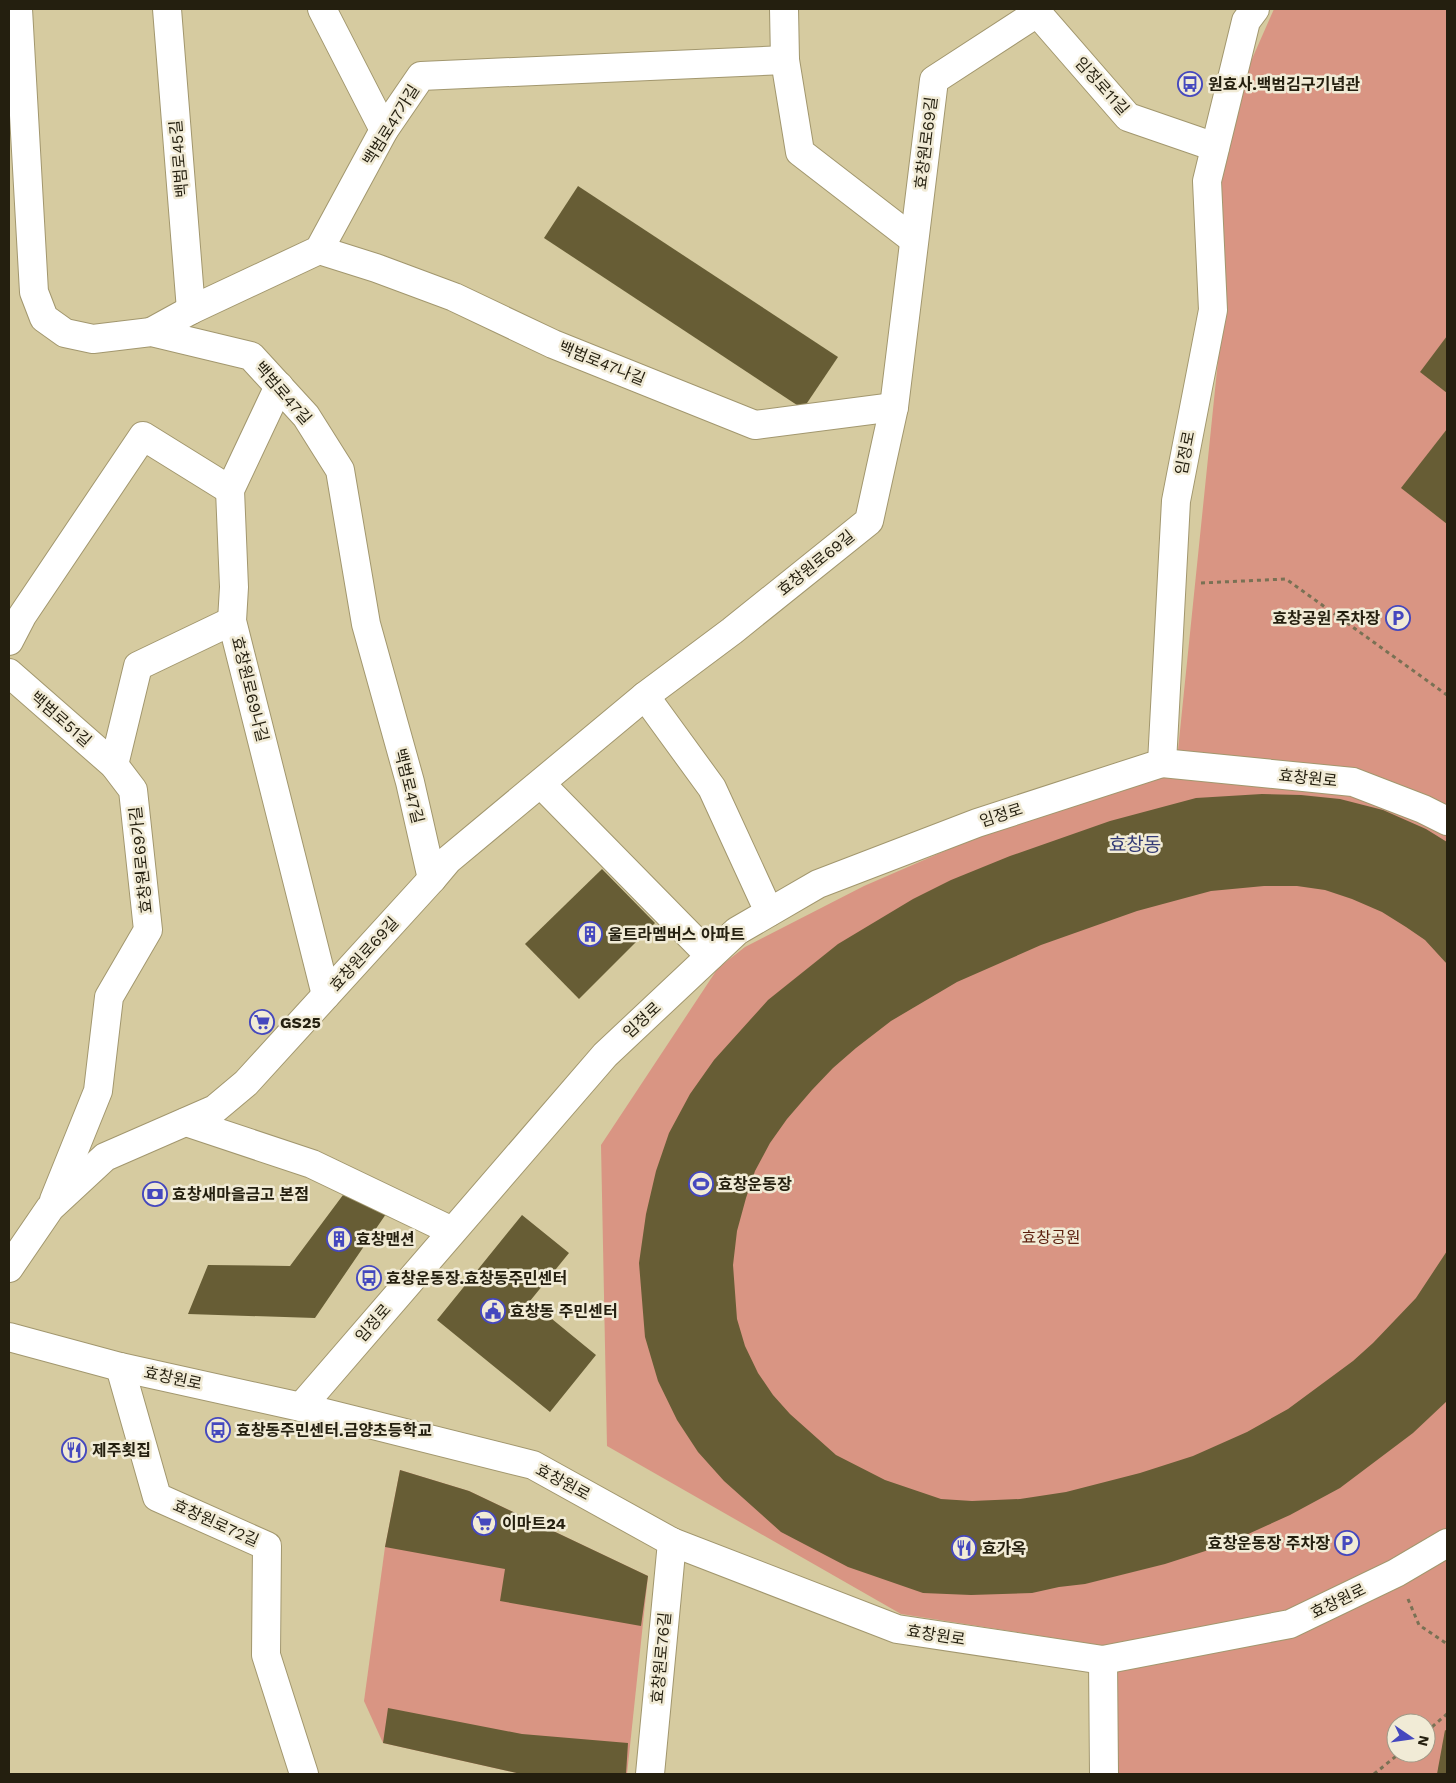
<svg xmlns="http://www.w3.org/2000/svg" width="1456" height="1783" font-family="'Work Sans','Noto Sans KR',sans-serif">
<rect width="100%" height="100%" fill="#d6cba0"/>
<g fill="#d99583" fill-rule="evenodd">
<path d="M 1274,9 L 1447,9 L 1447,1774 L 1113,1774 L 1112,1647 L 901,1614 L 607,1446 L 601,1145 L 718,968 L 745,947 L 864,886 L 1178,750 L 1223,312 L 1218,183 L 1237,93 ZM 1396,1723 L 1426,1723 L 1426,1753 L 1396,1753 Z"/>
<polygon points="400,1470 469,1491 648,1576 627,1774 521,1774 383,1743 364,1701 385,1547"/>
</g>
<g fill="#675d35">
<polygon points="578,186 838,357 803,409 544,238"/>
<polygon points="1447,336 1447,393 1420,372"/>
<polygon points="1447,429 1447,524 1401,488"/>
<polygon points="1262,794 1301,795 1340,799 1383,810 1426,829 1447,842 1447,964 1425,940 1406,927 1382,912 1352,899 1325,890 1297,886 1264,886 1211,891 1137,911 1041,945 957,982 891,1021 856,1048 833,1068 812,1090 787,1119 770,1143 755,1171 746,1198 737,1231 733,1265 737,1319 745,1346 758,1373 773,1395 790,1414 836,1455 885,1480 941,1499 972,1501 1020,1499 1066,1492 1140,1473 1193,1456 1247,1432 1288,1409 1353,1361 1373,1343 1416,1298 1447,1251 1447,1401 1413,1433 1340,1488 1290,1515 1224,1545 1165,1564 1085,1584 1059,1587 1032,1593 971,1595 923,1593 848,1567 781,1532 724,1481 698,1452 677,1420 658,1381 645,1337 639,1263 646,1214 656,1171 669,1133 690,1094 714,1060 768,1000 838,944 913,899 951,880 1010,856 1110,821 1196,798"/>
<polygon points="602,869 655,923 579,999 525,944"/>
<polygon points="343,1195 386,1214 315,1318 188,1314 208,1265 290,1266"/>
<polygon points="522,1215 569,1253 530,1301 596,1355 550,1412 437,1320"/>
<polygon points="400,1470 469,1491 648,1576 641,1626 500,1601 505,1569 385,1547"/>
<polygon points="388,1708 522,1734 628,1743 626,1774 521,1774 383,1743"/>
<polygon points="1445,1730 1447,1731 1447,1774 1437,1774"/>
</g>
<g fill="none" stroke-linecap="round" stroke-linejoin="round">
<defs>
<g id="minor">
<polyline points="18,9 34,292 44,318 65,333 93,339 151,332 251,356 306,416 340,470 366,624 410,782 432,879"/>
<polyline points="167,9 191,310"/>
<polyline points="322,9 384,130"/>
<polyline points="784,9 785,60 800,152 914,240"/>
<polyline points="1034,9 1128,117 1215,147"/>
<polyline points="319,250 376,268 454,297 553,344 755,425 894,407"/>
<polyline points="151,332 191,310 319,250 384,130 421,76 785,60"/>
<polyline points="279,386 230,490 234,587 232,621 326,995"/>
<polyline points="9,641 22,616 143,436 230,490"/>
<polyline points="9,673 114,765 133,790 148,930 109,997 98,1091 54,1200"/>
<polyline points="645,696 712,788 769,912"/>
<polyline points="1162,763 1353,782 1423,809 1447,821"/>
<polyline points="114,765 138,666 232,621"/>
<polyline points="541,784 710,956"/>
<polyline points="186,1122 312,1164 452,1231"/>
<polyline points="9,1268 50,1208 105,1157 215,1109 246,1083 432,879 448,860 645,696 732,631 869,521 894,407 934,80 1037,13"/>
<polyline points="9,1337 120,1367 301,1407 533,1465 672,1542 897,1629 1103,1660 1104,1774"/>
<polyline points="120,1367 157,1497 267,1546 266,1655 304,1774"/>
<polyline points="301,1407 605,1055 737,931 818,884 977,823 1162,763 1176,501 1213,310 1207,181 1246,21 1255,9"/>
<polyline points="1103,1660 1290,1624 1396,1573 1447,1543"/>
<polyline points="650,1774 672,1542"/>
</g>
</defs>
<use href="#minor" stroke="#a2976e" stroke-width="30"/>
<g stroke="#797154" stroke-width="3" stroke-dasharray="4 4" stroke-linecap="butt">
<polyline points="1201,583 1286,579 1447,695"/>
<polyline points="1408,1599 1419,1625 1447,1644"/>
<polyline points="1426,1732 1447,1714"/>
<polyline points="1374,1774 1400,1753"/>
</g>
<use href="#minor" stroke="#fff" stroke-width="28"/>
</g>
<defs>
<symbol id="bus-ring" viewBox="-11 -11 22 22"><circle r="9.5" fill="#f1ebd6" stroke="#4548be" stroke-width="1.5"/><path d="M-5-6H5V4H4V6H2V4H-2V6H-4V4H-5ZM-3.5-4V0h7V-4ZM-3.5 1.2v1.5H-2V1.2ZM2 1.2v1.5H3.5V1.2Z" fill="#4548be"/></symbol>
<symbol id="parking-ring" viewBox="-11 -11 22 22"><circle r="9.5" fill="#f1ebd6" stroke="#4548be" stroke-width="1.5"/><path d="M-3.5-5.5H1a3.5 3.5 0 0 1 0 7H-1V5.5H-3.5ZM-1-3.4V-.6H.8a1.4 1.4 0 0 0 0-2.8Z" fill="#4548be"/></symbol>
<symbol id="building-ring" viewBox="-11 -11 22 22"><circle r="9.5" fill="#f1ebd6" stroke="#4548be" stroke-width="1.5"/><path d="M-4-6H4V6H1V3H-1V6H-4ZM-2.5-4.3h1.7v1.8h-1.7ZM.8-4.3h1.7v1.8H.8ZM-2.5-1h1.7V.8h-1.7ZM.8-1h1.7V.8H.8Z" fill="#4548be"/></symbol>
<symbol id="supermarket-ring" viewBox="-11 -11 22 22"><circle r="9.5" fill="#f1ebd6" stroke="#4548be" stroke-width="1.5"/><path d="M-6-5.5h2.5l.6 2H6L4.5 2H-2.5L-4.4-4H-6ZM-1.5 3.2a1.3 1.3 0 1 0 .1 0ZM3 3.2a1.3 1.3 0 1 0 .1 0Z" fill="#4548be"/></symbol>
<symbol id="stadium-ring" viewBox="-11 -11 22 22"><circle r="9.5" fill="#f1ebd6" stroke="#4548be" stroke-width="1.5"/><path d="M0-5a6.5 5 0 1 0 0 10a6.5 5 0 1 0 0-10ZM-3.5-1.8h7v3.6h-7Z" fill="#4548be"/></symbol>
<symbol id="bank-ring" viewBox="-11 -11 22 22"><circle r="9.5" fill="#f1ebd6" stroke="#4548be" stroke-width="1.5"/><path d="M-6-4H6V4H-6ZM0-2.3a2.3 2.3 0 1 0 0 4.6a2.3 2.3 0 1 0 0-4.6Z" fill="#4548be"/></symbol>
<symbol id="civic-ring" viewBox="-11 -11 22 22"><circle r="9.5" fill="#f1ebd6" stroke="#4548be" stroke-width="1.5"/><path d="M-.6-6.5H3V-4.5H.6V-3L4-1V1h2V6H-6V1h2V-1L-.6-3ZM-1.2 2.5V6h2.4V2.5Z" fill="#4548be"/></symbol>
<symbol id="restaurant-ring" viewBox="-11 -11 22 22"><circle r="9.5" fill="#f1ebd6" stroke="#4548be" stroke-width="1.5"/><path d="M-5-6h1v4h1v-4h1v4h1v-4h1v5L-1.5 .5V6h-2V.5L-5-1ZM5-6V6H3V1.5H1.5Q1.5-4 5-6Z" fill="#4548be"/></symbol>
</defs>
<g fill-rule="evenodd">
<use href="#bus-ring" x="1176" y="70" width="28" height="28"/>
<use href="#parking-ring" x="1384" y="604" width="28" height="28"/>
<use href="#building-ring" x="576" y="920" width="28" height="28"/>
<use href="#supermarket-ring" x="248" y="1008" width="28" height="28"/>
<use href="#stadium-ring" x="687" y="1170" width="28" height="28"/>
<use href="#bank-ring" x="141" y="1180" width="28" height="28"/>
<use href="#building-ring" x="325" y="1225" width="28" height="28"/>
<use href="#bus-ring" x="355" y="1264" width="28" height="28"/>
<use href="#civic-ring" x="479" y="1297" width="28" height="28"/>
<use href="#bus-ring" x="204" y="1416" width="28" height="28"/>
<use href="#restaurant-ring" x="60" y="1436" width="28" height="28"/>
<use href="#supermarket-ring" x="470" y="1509" width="28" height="28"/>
<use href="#parking-ring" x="1333" y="1529" width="28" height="28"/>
<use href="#restaurant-ring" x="950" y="1534" width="28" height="28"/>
</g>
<g text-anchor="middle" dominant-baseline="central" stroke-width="5" stroke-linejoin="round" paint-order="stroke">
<g font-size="16" font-weight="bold" fill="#241f0f" stroke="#f1ebd6" text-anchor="start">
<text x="1208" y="84">원효사.백범김구기념관</text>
<text x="1380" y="618" text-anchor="end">효창공원 주차장</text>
<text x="608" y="934">울트라멤버스 아파트</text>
<text x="280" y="1022">GS25</text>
<text x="718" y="1184">효창운동장</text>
<text x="172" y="1194">효창새마을금고 본점</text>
<text x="356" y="1239">효창맨션</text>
<text x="386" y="1278">효창운동장.효창동주민센터</text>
<text x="510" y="1311">효창동 주민센터</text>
<text x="236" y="1430">효창동주민센터.금양초등학교</text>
<text x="92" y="1450">제주횟집</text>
<text x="502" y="1523">이마트24</text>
<text x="1330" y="1543" text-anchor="end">효창운동장 주차장</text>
<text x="982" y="1548">효가옥</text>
</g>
<g font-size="16" fill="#241f0f" stroke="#f1ebd6">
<text transform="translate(1102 86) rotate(48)">임정로11길</text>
<text transform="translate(391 125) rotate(-58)">백범로47가길</text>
<text transform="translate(926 143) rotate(-83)">효창원로69길</text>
<text transform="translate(179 159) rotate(-95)">백범로45길</text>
<text transform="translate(602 363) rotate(22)">백범로47나길</text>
<text transform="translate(283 393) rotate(49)">백범로47길</text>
<text transform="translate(1185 453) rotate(-79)">임정로</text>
<text transform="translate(816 563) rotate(-39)">효창원로69길</text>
<text transform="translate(250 689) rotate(76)">효창원로69나길</text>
<text transform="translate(61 719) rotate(41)">백범로51길</text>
<text transform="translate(1308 778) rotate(6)">효창원로</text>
<text transform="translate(409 786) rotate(76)">백범로47길</text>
<text transform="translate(1001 815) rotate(-18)">임정로</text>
<text transform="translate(141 860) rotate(-96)">효창원로69가길</text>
<text transform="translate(364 954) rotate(-48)">효창원로69길</text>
<text transform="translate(642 1020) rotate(-43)">임정로</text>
<text transform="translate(373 1323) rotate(-49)">임정로</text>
<text transform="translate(173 1378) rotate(12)">효창원로</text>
<text transform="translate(563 1482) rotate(28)">효창원로</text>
<text transform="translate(216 1523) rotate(24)">효창원로72길</text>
<text transform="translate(1338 1601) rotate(-26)">효창원로</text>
<text transform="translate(936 1635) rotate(9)">효창원로</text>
<text transform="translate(661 1658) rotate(-85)">효창원로76길</text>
</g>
<g font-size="16" fill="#5b1d0c" stroke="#f1ebd6">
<text x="1051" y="1237">효창공원</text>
</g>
<g font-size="19" fill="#343b76" stroke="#f1ebd6">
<text x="1135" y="844">효창동</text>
</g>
</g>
<rect width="1456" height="1783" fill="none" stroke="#241f0f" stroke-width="20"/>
<g transform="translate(1411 1738) rotate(103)"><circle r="24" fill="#f1ebd6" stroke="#9f9986"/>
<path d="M0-4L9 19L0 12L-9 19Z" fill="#4548be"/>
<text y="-8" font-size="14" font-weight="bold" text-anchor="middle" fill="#241f0f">N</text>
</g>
</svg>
